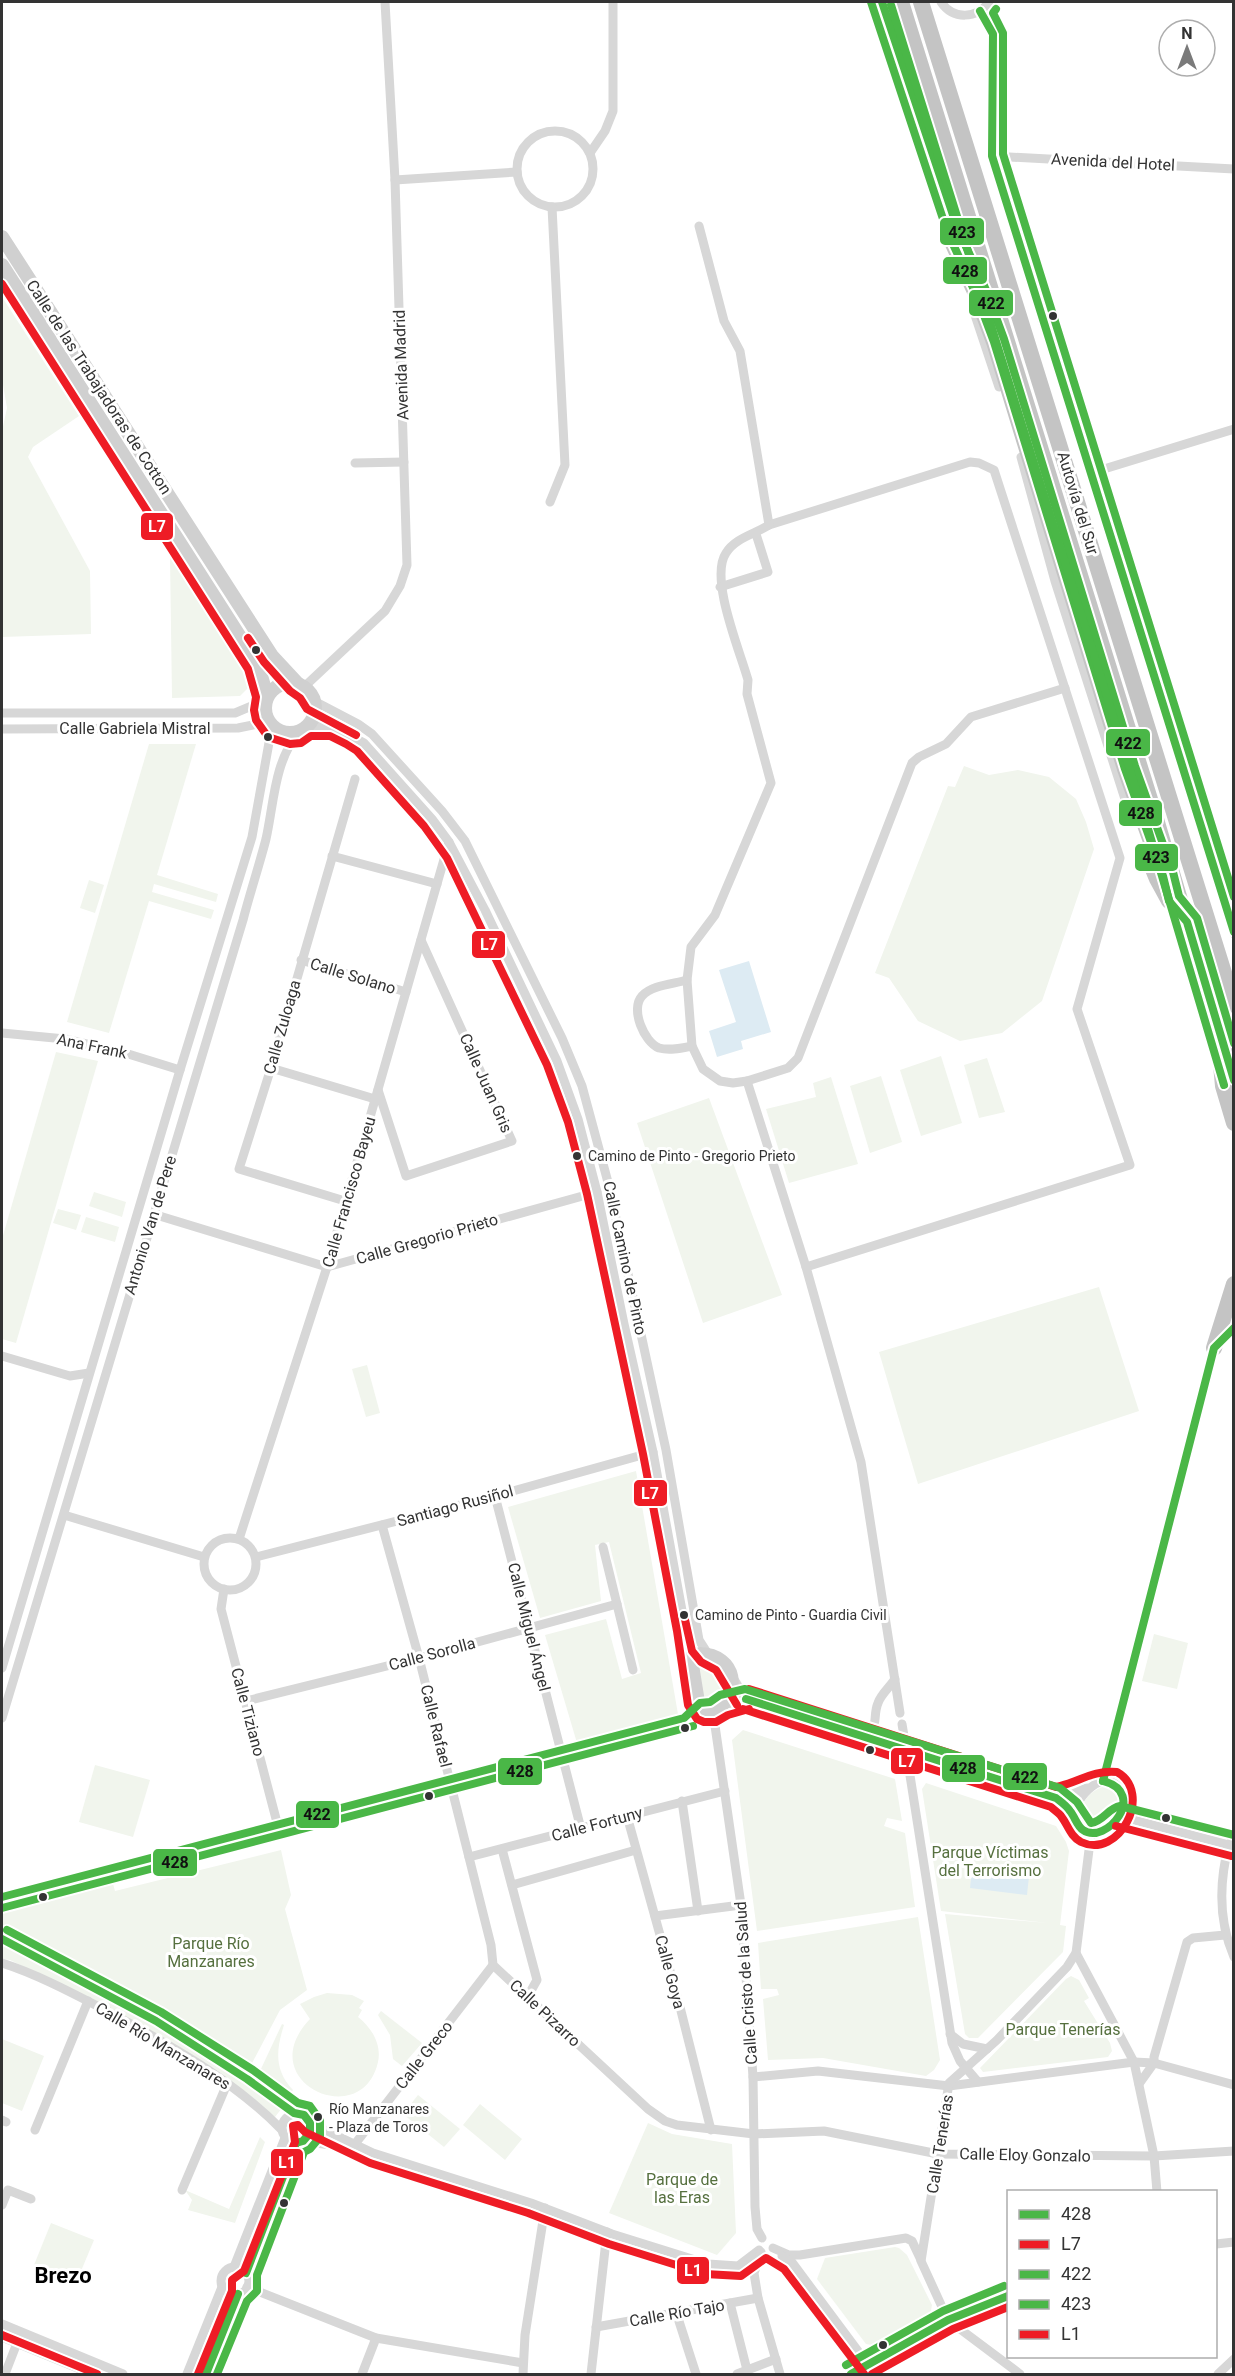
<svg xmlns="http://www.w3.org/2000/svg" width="1235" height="2376" font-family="Roboto,sans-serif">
<rect width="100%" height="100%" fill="#fff"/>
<g fill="#f1f5ed">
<polygon points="2,297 79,416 33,447 28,457 90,571 91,634 2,637 2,431 7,408 2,379"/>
<polygon points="170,557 250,677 250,686 240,696 172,698"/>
<polygon points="149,744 196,744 157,875 218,894 216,902 154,884 152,892 214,910 211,919 149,901 109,1033 67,1022"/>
<polygon points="964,766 989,775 1018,770 1049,777 1076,799 1086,822 1094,849 1042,1001 1002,1033 960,1041 918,1021 889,978 875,973 948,786 955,787"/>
<polygon points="89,880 104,885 95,913 80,908"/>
<polygon points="56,1052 98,1061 16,1343 2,1339 2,1239"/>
<polygon points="941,1056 962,1123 921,1136 900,1070"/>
<polygon points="987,1058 1005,1112 979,1118 964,1065"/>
<polygon points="881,1076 902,1142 870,1153 850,1086"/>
<polygon points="831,1077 858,1164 789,1183 766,1109 816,1097 813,1083"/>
<polygon points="709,1098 782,1295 703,1323 637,1123"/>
<polygon points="94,1192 126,1202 122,1217 89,1206"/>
<polygon points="58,1209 81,1215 76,1230 53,1223"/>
<polygon points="86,1217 119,1227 115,1242 81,1232"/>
<polygon points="1099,1287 1139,1411 918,1484 879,1352"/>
<polygon points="367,1365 380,1413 366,1417 352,1369"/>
<polygon points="636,1471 679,1720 577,1743 545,1635 606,1619 622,1679 641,1673 609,1542 595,1545 601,1601 540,1618 508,1507"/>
<polygon points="1154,1634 1188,1643 1177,1689 1142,1681"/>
<path d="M 702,1659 C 732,1668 733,1686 712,1707 L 704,1704 L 697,1665 Z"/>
<polygon points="743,1730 895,1779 902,1821 887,1818 884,1826 905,1833 915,1907 757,1931 732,1740"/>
<polygon points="95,1765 150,1780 133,1837 79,1822"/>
<polygon points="926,1783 1056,1826 1066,1842 1069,1851 1060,1925 1066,1926 1063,1952 978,2038 969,2038 965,2034 945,1914 1048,1923 941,1911 922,1789"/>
<path d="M 1106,1786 L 1117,1791 C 1122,1811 1108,1830 1087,1828 L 1080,1820 C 1080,1802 1090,1790 1106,1786 Z"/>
<polygon points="281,1850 291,1895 285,1909 307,1990 280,2010 250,2067 2,1935 2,1912 112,1880 115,1891"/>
<polygon points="918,1917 940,2060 934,2070 926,2076 823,2058 768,2060 763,1999 779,1995 777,1989 761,1989 758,1943"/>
<polygon points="2,1942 146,2018 225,2067 282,2108 275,2117 183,2052 43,1976 10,1960 2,1959"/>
<polygon points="1071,1976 1079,1980 1089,1998 1084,2001 1110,2043 1112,2051 1108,2057 983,2072 980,2068 1066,1979"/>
<path d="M 327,1993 L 352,1995 L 364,2001 L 359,2008 L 362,2010 L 358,2017 C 371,2027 382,2044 378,2062 C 362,2133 250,2082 310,2019 L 300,2004 L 314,1997 Z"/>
<polygon points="381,2011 422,2043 402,2066 393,2059 390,2035 378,2015"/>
<path d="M 282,2024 L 284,2025 C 276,2050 274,2070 293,2090 L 291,2093 L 260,2071 Z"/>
<polygon points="2,2039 44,2056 22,2111 2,2103"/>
<polygon points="418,2095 460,2129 444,2147 403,2114"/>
<polygon points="480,2104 522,2139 505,2160 463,2125"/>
<polygon points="648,2123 672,2134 732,2144 736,2233 717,2255 609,2213"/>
<polygon points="260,2137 265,2142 235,2223 188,2210 192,2200 185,2190 229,2209"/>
<polygon points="51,2223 94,2240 76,2283 34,2265"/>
<polygon points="895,2247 899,2248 907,2255 932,2305 930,2316 877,2346 866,2344 817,2279 825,2258"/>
</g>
<g fill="#ddebf3">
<polygon points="749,961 771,1032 741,1041 743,1049 717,1057 709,1031 736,1022 719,970"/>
<polygon points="972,1869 1029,1876 1027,1895 970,1888"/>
</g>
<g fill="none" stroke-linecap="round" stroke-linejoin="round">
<g stroke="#d7d7d7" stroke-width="9">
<polyline points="871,2 948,233"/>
<path d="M 941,2 C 953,20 977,19 989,2"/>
<polyline points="980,11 993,34 992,156 1032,282 1042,320 1070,402 1234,934"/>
<circle cx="555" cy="169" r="38"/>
<polyline points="590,153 605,131 613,111 613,2"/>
<polyline points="992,156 1234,169"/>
<polyline points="395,180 517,172"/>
<polyline points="699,226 724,321 740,351 769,525 970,462 979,463 994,470 1120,858 1077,1009 1130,1165 806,1267"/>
<polyline points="974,312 999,387"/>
<polyline points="1021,457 1055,581 1125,799"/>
<polyline points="355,463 404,462"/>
<polyline points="1091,473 1234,429"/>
<polyline points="550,502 565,465 552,207"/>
<path d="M 769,525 C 755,534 735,538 726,553 C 709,578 740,651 748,680 L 747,694 L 771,783 L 715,915 L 691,947 L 687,980 L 692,1046 L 703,1069 L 720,1081 L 733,1083 L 747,1081 L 788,1068 L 798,1058 L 912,763 L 919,757 L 946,744 L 971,717 L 1065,688"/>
<polyline points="720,587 768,572 756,534"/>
<polyline points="304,687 385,611 400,586 407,565 395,180 385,2"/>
<polyline points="314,701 358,724 372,734 442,811 465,841 562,1038 582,1086 609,1186 666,1450 699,1640 708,1654"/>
<polyline points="2,713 235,713 266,700"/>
<polyline points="308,726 332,726 364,743 432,819 449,842 485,910 557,1061 578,1119 597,1192 624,1324 653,1452 692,1665"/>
<polyline points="2,729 238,728 268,722"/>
<polyline points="332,856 437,884"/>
<polyline points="301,960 406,992"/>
<path d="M 687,980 C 673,984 652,985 642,996 C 630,1009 644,1042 659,1048 C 670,1051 682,1048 692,1046"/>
<polyline points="2,1033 65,1039 125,1053 180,1070"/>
<polyline points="271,1068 375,1099"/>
<polyline points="747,1081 806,1267 861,1462 900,1713"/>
<polyline points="378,1090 406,1176 512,1141 421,940"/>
<polyline points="345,1201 239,1169 271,1068 355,779"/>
<polyline points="153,1214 327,1267 597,1192"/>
<polyline points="2,1356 70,1376 89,1373"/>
<polyline points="495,1496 581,1829"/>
<polyline points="64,1515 204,1557"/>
<polyline points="382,1525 419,1658 491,1945 493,1965 648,2109 665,2121 677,2125 754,2134 824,2131 938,2154 1154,2156 1234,2151"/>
<circle cx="230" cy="1564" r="26"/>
<polyline points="239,1539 327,1267 449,842"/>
<polyline points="603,1547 633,1670"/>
<polyline points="256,1557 495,1496 653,1452"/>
<polyline points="224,1589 221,1609 280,1834"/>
<polyline points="2,1668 180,1070 252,837 272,726"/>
<polyline points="732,1676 746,1699"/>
<polyline points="746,1699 1056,1798 1068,1807 1075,1817"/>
<polyline points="246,1701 419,1658 617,1604"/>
<polyline points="724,1705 746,1699"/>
<polyline points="713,1712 741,1905 753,2077 755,2207 757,2229 762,2238"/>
<path d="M 2,1718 L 243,920 C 250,893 259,866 266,839 C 274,803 274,763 298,733"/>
<polyline points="902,1724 905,1742 917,1747"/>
<path d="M 856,1730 C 883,1731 871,1720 878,1703 C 881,1694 890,1687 895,1679"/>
<polyline points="906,1750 952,2043 960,2061 978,2082"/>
<polyline points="1103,1781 1214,1348"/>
<path d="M 1103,1781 C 1145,1783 1114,1844 1086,1832 C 1060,1821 1084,1785 1103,1781 Z"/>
<polyline points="1056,1798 1073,1794 1087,1788"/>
<polyline points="682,1801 698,1911"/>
<polyline points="627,1816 680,2007 711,2130"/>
<polyline points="1119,1816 1233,1846"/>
<path d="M 1234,1839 L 1229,1844 C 1219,1882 1218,1920 1234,1957"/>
<polyline points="502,1849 537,1980 528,1996"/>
<polyline points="469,1857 725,1791"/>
<polyline points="512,1885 636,1850"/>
<polyline points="2,1908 689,1727 705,1712"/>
<polyline points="655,1916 741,1905"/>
<polyline points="2,1939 156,2021 247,2079 294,2113"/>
<polyline points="1076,1953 1134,2062 1154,2156 1157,2192"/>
<path d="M 2,1963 C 39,1975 74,1994 109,2012 C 170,2045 233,2080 282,2130"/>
<polyline points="950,2034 963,2044 987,2049"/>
<polyline points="753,2077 818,2071 949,2086 1134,2062 1154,2063 1234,2085"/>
<polyline points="1139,2084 1154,2063 1154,2057 1187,1942 1193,1938 1225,1935"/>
<circle cx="296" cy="2128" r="14"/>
<polyline points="2,2120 6,2122"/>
<polyline points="310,2123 373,2153 531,2203 612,2234 708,2264 738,2266 759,2250"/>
<polyline points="35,2130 88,2001"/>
<polyline points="303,2141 337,2146 353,2144"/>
<polyline points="355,2144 493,1965"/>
<polyline points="182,2190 227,2084"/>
<polyline points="2,2205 8,2190 31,2199"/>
<polyline points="1216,2244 1234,2242"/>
<polyline points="773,2248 789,2255 800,2255 906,2238 912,2241 921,2260"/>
<polyline points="761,2252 754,2273 758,2298 780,2374"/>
<polyline points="782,2256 791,2261 875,2374"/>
<polyline points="234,2267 285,2138"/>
<circle cx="235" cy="2281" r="14"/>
<polyline points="246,2273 296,2143"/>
<polyline points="247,2287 376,2338 523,2363"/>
<polyline points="730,2303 747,2370"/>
<polyline points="676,2312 696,2374"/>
<polyline points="2,2324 123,2374"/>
<polyline points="596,2327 758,2298"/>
<polyline points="2,2337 92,2374"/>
<polyline points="5,2374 17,2343"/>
<polyline points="187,2374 222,2287"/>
<polyline points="206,2374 238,2294"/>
<polyline points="362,2374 376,2338"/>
<polyline points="523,2374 525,2335 545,2208"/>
<polyline points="591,2374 607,2232"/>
<polyline points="737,2374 776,2359"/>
<polyline points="851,2374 948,2320 1008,2296"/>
<polyline points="1020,2374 948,2320 921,2261 949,2083 997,2040 1067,1967 1076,1953 1091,1834"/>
<polyline points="1218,2374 1234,2359"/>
</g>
<g stroke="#d0d0d0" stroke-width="14">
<polyline points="2,237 272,656 298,684"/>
<polyline points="2,265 258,665 267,697"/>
<circle cx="290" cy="708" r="25"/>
<path d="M 700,1654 C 736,1655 743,1694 713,1712 L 705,1712 L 698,1702 L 692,1665 Z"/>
</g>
<g stroke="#c4c4c4" stroke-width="16">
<polyline points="901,2 1153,809 1234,1082"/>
<polyline points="921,2 1234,1005"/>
<polyline points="947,231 976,294 994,342 1125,769 1158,861"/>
<polyline points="1145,850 1157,879 1169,901"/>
<polyline points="1221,1065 1223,1086 1234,1123"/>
<polyline points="1214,1348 1234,1284"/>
</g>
<defs>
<g id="bus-1">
<polyline points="871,2 947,231 976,294 994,342 1125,769 1163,876 1169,901 1187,922 1234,1080"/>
<polyline points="980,11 993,34 992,156 1234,932"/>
<path d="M 746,1699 L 1056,1798 C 1061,1802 1066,1805 1070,1811 C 1075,1817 1077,1826 1083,1830 C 1106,1846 1149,1793 1103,1781"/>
<polyline points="1103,1781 1214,1348 1234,1328"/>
<polyline points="2,1908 693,1726"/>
<polyline points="2,1939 156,2021 247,2079 294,2113 304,2115 310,2123 310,2133 303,2141 296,2143"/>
<polyline points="246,2273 296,2143"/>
<polyline points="206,2374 238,2294"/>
<polyline points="851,2374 948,2320 1008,2296"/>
</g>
<g id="bus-2">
<polyline points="2,284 248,669 256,697 254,710 256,720 268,737 290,744 301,743 311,736 330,736 346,744 357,751 424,826 447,858 547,1065 568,1122 587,1194 643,1454 677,1631 688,1705 697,1719 704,1722 716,1722 728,1715 749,1709"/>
<polyline points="248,638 264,662 290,691 300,698 307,709 356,735"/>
<polyline points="684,1615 692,1651 701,1662 716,1670 737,1705"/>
<path d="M 743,1709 L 1051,1807 C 1054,1810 1059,1813 1061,1816 C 1068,1825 1070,1836 1081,1842 C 1119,1860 1154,1793 1117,1772 C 1091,1770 1080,1782 1056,1787 L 749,1689"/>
<polyline points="1116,1826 1231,1856"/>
</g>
<g id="bus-3">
<polyline points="882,2 957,227 986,290 1004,339 1135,766 1173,872 1179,896 1197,918 1234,1043"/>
<polyline points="996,9 993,13 1003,33 1003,154 1234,897"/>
<path d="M 2,1897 L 684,1718 L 700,1703 L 710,1702 L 720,1695 L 745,1689 L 1060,1788 L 1077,1802 L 1091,1823 C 1104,1821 1108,1808 1120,1806 L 1234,1835"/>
<polyline points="7,1930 161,2012 253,2070 298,2103 310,2106 320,2120 320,2137 310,2149 304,2152 257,2275 257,2291 247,2301 217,2374"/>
<polyline points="846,2365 943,2311 1004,2286"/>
</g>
<polyline id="bus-4" points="891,5 1143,812 1224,1085"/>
<g id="bus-5">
<polyline points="2,2335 97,2374"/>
<polyline points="198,2374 232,2291 232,2280 244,2271 295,2142 293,2126 298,2125 305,2132 370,2163 528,2213 609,2244 705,2274 741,2276 766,2258 784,2269 864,2374"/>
<polyline points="872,2374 953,2329 1008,2307"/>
</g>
</defs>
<use href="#bus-1" stroke="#fff" stroke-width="12"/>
<use href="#bus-2" stroke="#fff" stroke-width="12"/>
<use href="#bus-3" stroke="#fff" stroke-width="12"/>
<use href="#bus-4" stroke="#fff" stroke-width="12"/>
<use href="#bus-5" stroke="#fff" stroke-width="12"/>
<use href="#bus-1" stroke="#4ab747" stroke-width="8"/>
<use href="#bus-2" stroke="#ee1c25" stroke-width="8"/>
<use href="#bus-3" stroke="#4ab747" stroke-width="8"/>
<use href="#bus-4" stroke="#4ab747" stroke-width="8"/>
<use href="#bus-5" stroke="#ee1c25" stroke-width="8"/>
</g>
<g fill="#333" stroke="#fff" stroke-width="2">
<circle cx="1053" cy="316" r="5"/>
<circle cx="256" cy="650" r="5"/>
<circle cx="268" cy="737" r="5"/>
<circle cx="577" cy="1156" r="5"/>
<circle cx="684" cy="1615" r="5"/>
<circle cx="685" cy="1728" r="5"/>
<circle cx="870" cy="1750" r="5"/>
<circle cx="429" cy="1796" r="5"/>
<circle cx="1166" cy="1818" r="5"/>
<circle cx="43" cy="1897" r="5"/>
<circle cx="318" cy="2117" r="5"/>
<circle cx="284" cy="2203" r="5"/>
<circle cx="883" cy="2345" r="5"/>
</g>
<g text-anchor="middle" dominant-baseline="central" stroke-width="6" stroke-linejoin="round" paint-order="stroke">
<g font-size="14" fill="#333" stroke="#fff" text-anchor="start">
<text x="588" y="1156">Camino de Pinto - Gregorio Prieto</text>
<text x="695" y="1615">Camino de Pinto - Guardia Civil</text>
<text x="329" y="2109">Río Manzanares<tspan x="329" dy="18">- Plaza de Toros</tspan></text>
</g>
<g font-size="16" fill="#333" stroke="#fff">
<text transform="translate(1113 162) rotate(3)">Avenida del Hotel</text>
<text transform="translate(401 365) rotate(-92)">Avenida Madrid</text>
<text transform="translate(99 387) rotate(57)">Calle de las Trabajadoras de Cotton</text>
<text transform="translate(1078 503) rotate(73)">Autovía del Sur</text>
<text x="135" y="728">Calle Gabriela Mistral</text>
<text transform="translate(353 976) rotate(17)">Calle Solano</text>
<text transform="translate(282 1027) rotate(-74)">Calle Zuloaga</text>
<text transform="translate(92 1046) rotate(12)">Ana Frank</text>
<text transform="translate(486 1083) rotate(66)">Calle Juan Gris</text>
<text transform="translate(349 1192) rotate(-74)">Calle Francisco Bayeu</text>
<text transform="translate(150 1225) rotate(-73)">Antonio Van de Pere</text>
<text transform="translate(427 1239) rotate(-16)">Calle Gregorio Prieto</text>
<text transform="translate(625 1258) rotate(78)">Calle Camino de Pinto</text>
<text transform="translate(455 1506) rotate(-15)">Santiago Rusiñol</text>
<text transform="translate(529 1627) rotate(76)">Calle Miguel Ángel</text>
<text transform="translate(432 1654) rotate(-15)">Calle Sorolla</text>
<text transform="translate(248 1712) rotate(75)">Calle Tiziano</text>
<text transform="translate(436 1726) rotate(76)">Calle Rafael</text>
<text transform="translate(597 1824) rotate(-15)">Calle Fortuny</text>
<text transform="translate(670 1972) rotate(75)">Calle Goya</text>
<text transform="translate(746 1983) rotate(-94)">Calle Cristo de la Salud</text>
<text transform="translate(545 2013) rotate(43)">Calle Pizarro</text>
<text transform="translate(163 2046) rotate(31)">Calle Río Manzanares</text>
<text transform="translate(424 2055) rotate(-52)">Calle Greco</text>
<text transform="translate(940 2144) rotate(-81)">Calle Tenerías</text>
<text transform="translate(1025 2155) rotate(1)">Calle Eloy Gonzalo</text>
<text transform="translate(677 2313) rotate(-10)">Calle Río Tajo</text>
</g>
<g font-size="16" fill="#56703f" stroke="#fff">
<text x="990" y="1852">Parque Víctimas<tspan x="990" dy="18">del Terrorismo</tspan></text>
<text x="211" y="1943">Parque Río<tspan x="211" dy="18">Manzanares</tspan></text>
<text x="1063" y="2029">Parque Tenerías</text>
<text x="682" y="2179">Parque de<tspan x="682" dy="18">las Eras</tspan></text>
</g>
<g font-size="22" font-weight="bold" fill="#000" stroke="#fff">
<text x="63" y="2275">Brezo</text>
</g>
</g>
<g stroke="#fff" stroke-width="2">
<rect x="939" y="217" width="46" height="29" rx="6" fill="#4ab747"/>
<rect x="942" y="256" width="46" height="29" rx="6" fill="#4ab747"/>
<rect x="968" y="289" width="46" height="28" rx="6" fill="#4ab747"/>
<rect x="140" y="512" width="34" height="29" rx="6" fill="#ee1c25"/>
<rect x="1105" y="728" width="46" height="29" rx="6" fill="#4ab747"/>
<rect x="1118" y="799" width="45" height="28" rx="6" fill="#4ab747"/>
<rect x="1134" y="843" width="45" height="29" rx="6" fill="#4ab747"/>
<rect x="471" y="930" width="35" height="29" rx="6" fill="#ee1c25"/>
<rect x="633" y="1479" width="35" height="28" rx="6" fill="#ee1c25"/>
<rect x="890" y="1747" width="34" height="28" rx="6" fill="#ee1c25"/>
<rect x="941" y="1754" width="45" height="29" rx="6" fill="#4ab747"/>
<rect x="497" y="1757" width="46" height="29" rx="6" fill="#4ab747"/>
<rect x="1002" y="1762" width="46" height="29" rx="6" fill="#4ab747"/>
<rect x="295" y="1800" width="45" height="29" rx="6" fill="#4ab747"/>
<rect x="152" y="1848" width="46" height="29" rx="6" fill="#4ab747"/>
<rect x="270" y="2148" width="34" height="29" rx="6" fill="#ee1c25"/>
<rect x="676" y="2256" width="34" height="29" rx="6" fill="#ee1c25"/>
</g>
<g font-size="16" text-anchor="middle" font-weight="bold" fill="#fff">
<text x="157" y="532">L7</text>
<text x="489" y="950">L7</text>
<text x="650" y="1499">L7</text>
<text x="907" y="1767">L7</text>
<text x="287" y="2168">L1</text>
<text x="693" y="2276">L1</text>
</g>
<g font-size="16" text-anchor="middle" font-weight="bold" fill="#111">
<text x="962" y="238">423</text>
<text x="965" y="277">428</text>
<text x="991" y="309">422</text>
<text x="1128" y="749">422</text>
<text x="1141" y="819">428</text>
<text x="1156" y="863">423</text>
<text x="963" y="1774">428</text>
<text x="520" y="1777">428</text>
<text x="1025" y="1783">422</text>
<text x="317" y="1820">422</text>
<text x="175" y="1868">428</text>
</g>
<rect width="1235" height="2376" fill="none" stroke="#333333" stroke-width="6"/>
<rect x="1007" y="2190" width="210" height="168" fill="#ffffff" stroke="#adadad" stroke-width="1.5"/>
<rect x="1019" y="2210" width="30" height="9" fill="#4ab747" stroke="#adadad" stroke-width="1.5"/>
<text x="1061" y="2220" font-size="18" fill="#333333">428</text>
<rect x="1019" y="2240" width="30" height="9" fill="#ee1c25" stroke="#adadad" stroke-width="1.5"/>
<text x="1061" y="2250" font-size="18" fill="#333333">L7</text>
<rect x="1019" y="2270" width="30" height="9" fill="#4ab747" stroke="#adadad" stroke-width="1.5"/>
<text x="1061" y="2280" font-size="18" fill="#333333">422</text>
<rect x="1019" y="2300" width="30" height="9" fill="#4ab747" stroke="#adadad" stroke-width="1.5"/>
<text x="1061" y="2310" font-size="18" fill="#333333">423</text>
<rect x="1019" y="2330" width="30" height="9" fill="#ee1c25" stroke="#adadad" stroke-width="1.5"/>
<text x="1061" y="2340" font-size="18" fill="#333333">L1</text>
<g transform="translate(1187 48)"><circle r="28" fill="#ffffff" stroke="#adadad" stroke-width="1.5"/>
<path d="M0-4.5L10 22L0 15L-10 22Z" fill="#7a7a7a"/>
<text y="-9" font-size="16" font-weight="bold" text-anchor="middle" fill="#333333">N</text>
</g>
</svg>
